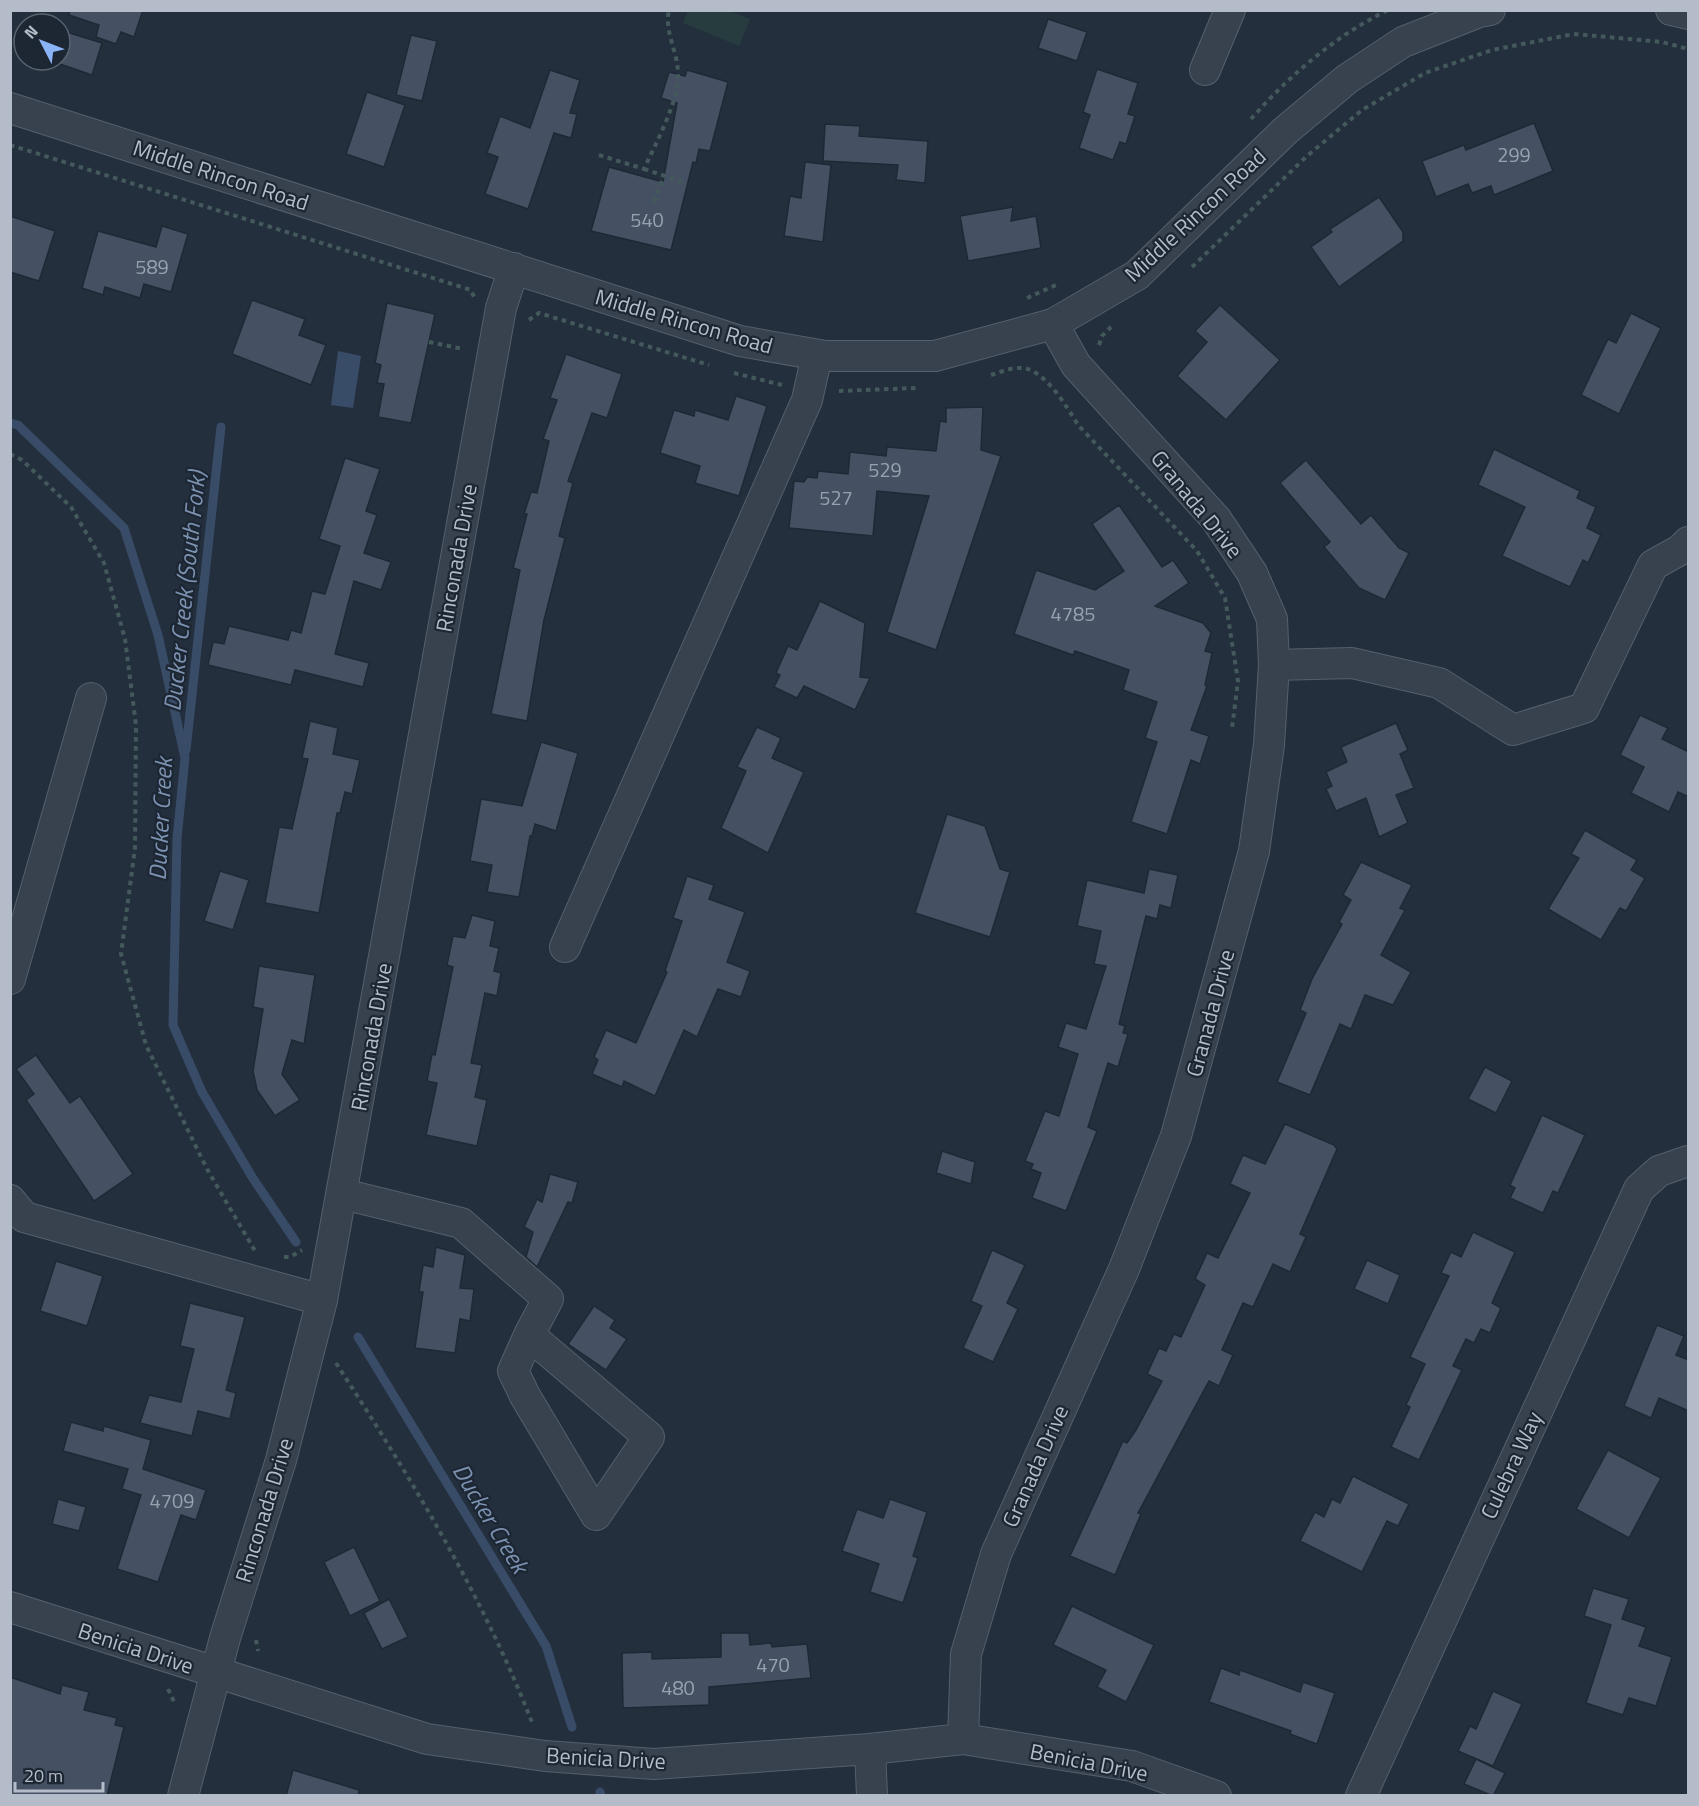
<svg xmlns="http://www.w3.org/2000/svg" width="1699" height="1806" font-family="'Titillium Web',sans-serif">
<rect width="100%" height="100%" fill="#242f3e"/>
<polygon fill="#263c3f" points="688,11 730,11 750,19 739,46 683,23"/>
<polygon fill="#394c67" points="338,351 361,356 353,408 331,405"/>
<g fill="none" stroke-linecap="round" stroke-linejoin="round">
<g stroke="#394c67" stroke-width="9">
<polyline points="10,423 18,425 124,528 158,635 185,758 177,839 173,1025 202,1092 252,1177 296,1242"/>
<polyline points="186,750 221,427"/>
<polyline points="358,1337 546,1646 572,1727"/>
<polyline points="600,1792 601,1796"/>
</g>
</g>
<g fill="#455162" stroke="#1f2835" stroke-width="1.5">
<polygon points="70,10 143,10 134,37 121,32 116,44 96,37 99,25 69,15"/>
<polygon points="1048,19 1087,32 1077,61 1038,48"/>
<polygon points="60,30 102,43 92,75 60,64"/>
<polygon points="411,35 437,41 422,101 396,95"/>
<polygon points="1097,69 1138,83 1128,114 1135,116 1126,144 1120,142 1113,160 1079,148 1090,115 1083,112"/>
<polygon points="550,70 580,80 570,113 577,114 571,138 554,133 528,209 485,194 498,157 487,153 500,116 530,128"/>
<polygon points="687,70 728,82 710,151 699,149 696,163 693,162 671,250 591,231 609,167 663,182 677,103 661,98 669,72 685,76"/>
<polygon points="367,92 405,105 384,167 346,154"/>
<polygon points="1534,123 1553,171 1494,195 1491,186 1472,193 1468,184 1436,197 1422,161 1464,145 1466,150"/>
<polygon points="825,124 860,126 859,136 928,141 925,183 896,180 898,165 823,161"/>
<polygon points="805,162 831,165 823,242 784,236 790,196 801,198"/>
<polygon points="1379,197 1403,232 1403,241 1339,287 1311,247 1332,232 1330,229"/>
<polygon points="1013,207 1011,221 1036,216 1041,248 968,261 960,216"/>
<polygon points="10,216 55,231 39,281 10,272"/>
<polygon points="162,226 188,234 171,292 144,284 140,298 105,287 103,295 82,288 98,231 156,247"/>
<polygon points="252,300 305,319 299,335 326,345 311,385 232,354"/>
<polygon points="387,303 435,314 411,423 378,417 384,384 377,383 381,365 375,363"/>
<polygon points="1220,305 1280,360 1226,420 1177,376 1207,342 1195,331"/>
<polygon points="1631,313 1661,328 1619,414 1581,395 1608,339 1616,343"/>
<polygon points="566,354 622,374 607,418 592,413 568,481 573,483 559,536 565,538 544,620 527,721 491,714 520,570 513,568 527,514 524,514 531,492 537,493 549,441 543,439 557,400 550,398"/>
<polygon points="736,396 767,406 739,496 695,483 700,466 660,453 674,410 694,416 695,410 728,420"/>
<polygon points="983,407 981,450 1001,456 936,650 887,632 929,496 877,491 873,536 789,528 794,481 804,482 807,477 817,478 818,471 848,474 850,452 886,456 887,447 936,451 940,421 946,422 946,408"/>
<polygon points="1494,449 1580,491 1577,498 1596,507 1587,528 1601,535 1588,563 1583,560 1570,587 1502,556 1525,507 1478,485"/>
<polygon points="345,458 380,469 366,511 377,515 364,553 391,562 381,590 354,581 335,654 369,663 363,687 295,670 291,685 208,665 213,642 224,644 229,626 288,640 291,630 301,633 312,591 325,594 340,546 319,539"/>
<polygon points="1306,460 1361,524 1371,515 1399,548 1409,553 1385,600 1359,588 1324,547 1330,542 1280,483"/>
<polygon points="1119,505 1162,567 1173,560 1189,583 1155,606 1203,623 1211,633 1205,651 1212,653 1205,685 1207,686 1191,730 1209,736 1200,764 1191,760 1167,834 1131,822 1157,742 1145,738 1157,702 1123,690 1129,670 1075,651 1073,655 1014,634 1036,570 1095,590 1124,571 1092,524"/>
<polygon points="820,601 865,623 860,677 870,678 855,710 804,686 797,698 774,687 780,675 776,673 788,646 797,650"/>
<polygon points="1640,715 1668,728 1662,739 1689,752 1689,797 1678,792 1669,812 1631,793 1644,767 1620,755"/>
<polygon points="310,721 338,728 333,754 360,760 352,794 345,792 340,813 337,813 319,913 265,903 279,827 292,829 308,759 302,758"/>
<polygon points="1396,723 1408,750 1400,754 1414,788 1396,795 1408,823 1379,837 1366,798 1336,811 1326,789 1332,786 1326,772 1347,762 1341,747"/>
<polygon points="757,727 781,738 772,758 804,772 768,853 721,828 746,771 737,767"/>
<polygon points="541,742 578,753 556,831 535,824 532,836 530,836 519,897 487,892 492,865 470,861 481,799 522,806"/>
<polygon points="947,814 985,826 1000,869 1010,872 990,937 915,913"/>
<polygon points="1585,830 1637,860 1631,870 1645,878 1626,911 1620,908 1601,940 1548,909 1579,858 1571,854"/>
<polygon points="1361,862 1412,885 1400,908 1405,910 1381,955 1411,972 1393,1005 1365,995 1351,1029 1340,1024 1310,1095 1277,1082 1306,1013 1300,1010 1312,979 1342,924 1339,922 1351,900 1343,895"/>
<polygon points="1149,869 1178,875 1171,908 1160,905 1157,919 1146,916 1119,1024 1125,1026 1123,1033 1128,1034 1118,1067 1108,1063 1088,1127 1097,1131 1066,1211 1032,1198 1041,1173 1031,1169 1033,1164 1025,1161 1045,1111 1059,1116 1078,1054 1058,1047 1066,1023 1086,1029 1106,966 1094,964 1101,931 1077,926 1087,880 1144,893"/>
<polygon points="220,871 249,880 233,930 204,921"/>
<polygon points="687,876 714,885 709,899 745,912 727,962 750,971 741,997 718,989 697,1037 684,1030 655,1096 624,1081 622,1087 592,1074 598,1060 594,1057 606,1030 636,1043 667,972 665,971 682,921 673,918"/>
<polygon points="472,915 495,921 490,946 499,948 494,971 501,973 497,996 485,993 471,1063 482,1065 475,1097 487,1100 477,1146 426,1135 437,1083 427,1081 432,1054 435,1055 453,967 447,965 453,936 465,938"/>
<polygon points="259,966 315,975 304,1044 292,1040 282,1074 300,1100 275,1116 257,1090 253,1071 263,1009 253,1007"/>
<polygon points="36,1055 70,1103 80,1096 133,1174 94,1201 26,1100 34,1094 16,1069"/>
<polygon points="1485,1067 1512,1081 1496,1113 1468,1099"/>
<polygon points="1542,1115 1585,1135 1558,1193 1553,1191 1543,1213 1510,1198 1515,1188 1510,1185"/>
<polygon points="1285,1124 1334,1145 1337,1149 1300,1234 1306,1237 1290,1272 1273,1264 1253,1307 1243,1303 1222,1350 1233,1355 1219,1386 1209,1381 1138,1513 1141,1514 1115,1575 1070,1556 1123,1441 1127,1443 1136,1430 1162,1381 1147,1374 1159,1348 1166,1351 1174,1334 1181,1337 1205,1285 1195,1279 1207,1253 1218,1258 1250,1193 1230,1184 1243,1155 1265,1164"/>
<polygon points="942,1151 975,1162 971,1184 936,1173"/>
<polygon points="550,1174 578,1182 572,1203 568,1202 537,1267 526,1257 533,1232 524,1227 537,1199 542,1202"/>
<polygon points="1473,1232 1515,1252 1492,1303 1501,1308 1490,1333 1481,1329 1474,1343 1466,1339 1453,1366 1462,1370 1419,1460 1391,1447 1410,1407 1406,1405 1425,1364 1410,1357 1449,1276 1441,1273 1451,1252 1461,1257"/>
<polygon points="436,1247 465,1255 460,1288 474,1289 470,1321 460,1319 455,1353 415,1348 423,1292 419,1292 423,1265 433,1267"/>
<polygon points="992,1250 1025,1265 1007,1303 1018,1309 993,1362 963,1348 982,1306 971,1301"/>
<polygon points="1367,1260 1400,1275 1388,1304 1354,1289"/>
<polygon points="56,1261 103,1276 87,1326 40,1311"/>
<polygon points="190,1303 245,1317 226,1390 236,1393 230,1419 198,1411 192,1436 140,1423 149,1395 181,1402 194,1349 180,1346"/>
<polygon points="594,1306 615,1320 610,1328 627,1339 606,1370 568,1344"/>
<polygon points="1657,1325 1684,1336 1676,1355 1689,1360 1689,1411 1659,1398 1651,1418 1624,1406"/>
<polygon points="71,1422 103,1431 104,1426 151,1440 143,1469 206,1490 196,1520 181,1515 158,1582 117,1569 141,1495 122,1489 128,1469 63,1451"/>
<polygon points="1608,1450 1661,1478 1629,1538 1576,1509"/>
<polygon points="1353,1476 1409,1504 1398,1526 1387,1521 1362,1572 1300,1541 1315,1512 1324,1517 1332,1499 1340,1503"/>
<polygon points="58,1499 86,1507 79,1531 52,1524"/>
<polygon points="890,1499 927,1512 913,1556 918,1558 903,1603 870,1592 879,1564 842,1551 857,1509 883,1518"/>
<polygon points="354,1547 380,1601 350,1616 324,1562"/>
<polygon points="1593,1588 1629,1599 1622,1619 1646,1627 1639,1646 1672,1657 1656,1706 1629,1698 1623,1715 1586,1703 1611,1625 1584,1616"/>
<polygon points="389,1599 408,1637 382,1649 364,1613"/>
<polygon points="1072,1606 1154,1645 1126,1702 1097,1687 1106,1670 1053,1645"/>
<polygon points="721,1633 749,1633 750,1645 771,1643 772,1647 807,1644 811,1678 709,1687 709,1705 623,1708 622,1653 652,1652 652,1659 721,1657"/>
<polygon points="1221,1668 1239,1675 1240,1670 1300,1692 1303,1682 1335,1693 1317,1744 1290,1734 1291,1731 1209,1702"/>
<polygon points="10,1677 60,1694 62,1685 89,1692 84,1710 117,1718 115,1725 124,1727 107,1796 10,1796"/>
<polygon points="1493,1691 1522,1704 1493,1766 1458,1751 1470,1726 1476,1729"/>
<polygon points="1476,1759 1505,1773 1493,1796 1464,1784"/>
<polygon points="293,1770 359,1790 358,1796 286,1796"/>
</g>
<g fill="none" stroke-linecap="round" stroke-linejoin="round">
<defs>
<g id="minor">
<polyline points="1671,10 1688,14"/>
<polyline points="1205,70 1230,10"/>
<polyline points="10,108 740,341 825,356 935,356 1053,324 1137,275 1285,131 1347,79 1403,42 1479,12 1490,10"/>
<polyline points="1274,665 1352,663 1439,683 1513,730 1584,708 1653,565 1680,550 1688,542"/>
<polyline points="565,947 807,400 817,355"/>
<polyline points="10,979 91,698"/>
<polyline points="343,1194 461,1223 548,1299 529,1335 649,1437 596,1515 525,1396 513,1371 529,1335"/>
<polyline points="10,1200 24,1217 322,1300"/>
<polyline points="10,1607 427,1739 545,1756 654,1764 870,1749 963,1739 1132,1766 1216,1796"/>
<polyline points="963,1739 966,1654 996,1554 1124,1269 1176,1136 1254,851 1269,745 1274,665 1272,619 1252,573 1216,519 1076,365 1053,324"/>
<polyline points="870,1749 872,1796"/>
<polyline points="183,1796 225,1638 281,1460 322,1300 501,308 514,268"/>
<polyline points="1361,1796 1639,1189 1659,1171 1688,1161"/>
</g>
</defs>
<use href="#minor" stroke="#565f6c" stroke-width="32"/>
<g stroke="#44595c" stroke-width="4" stroke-dasharray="4.5 4.5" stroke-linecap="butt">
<path d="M 1251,119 C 1290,75 1335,36 1388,10"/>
<polyline points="10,145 471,290 474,297"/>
<path d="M 599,155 L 644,169 C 655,145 679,101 678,74 C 678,51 664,33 669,10"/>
<polyline points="644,169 686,183"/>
<polyline points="654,202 664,176"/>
<polyline points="1192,267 1307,156 1362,110 1425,73 1492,50 1574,34 1662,42 1688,49"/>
<polyline points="1027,298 1056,285"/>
<polyline points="529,320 539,313 709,365"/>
<polyline points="429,342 463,349"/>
<polyline points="1099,345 1102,336 1111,327"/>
<polyline points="734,373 782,385"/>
<path d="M 991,375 C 1000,372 1010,368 1019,368 C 1043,366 1067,407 1078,425 L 1197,551 L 1225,598 L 1238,681 L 1232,728"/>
<polyline points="839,391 916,388"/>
<polyline points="10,454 22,460 71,507 104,563 125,639 136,725 135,848 121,954 146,1045 207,1169 255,1251"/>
<polyline points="284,1257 290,1257 302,1250"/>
<path d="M 336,1363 C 411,1478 483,1596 533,1725"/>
<polyline points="256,1640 258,1651"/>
<polyline points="168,1689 175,1704"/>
</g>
<use href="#minor" stroke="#38414e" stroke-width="30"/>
</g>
<g text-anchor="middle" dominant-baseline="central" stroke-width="4.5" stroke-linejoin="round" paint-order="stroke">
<g font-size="20" fill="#98a1af">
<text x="1514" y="154">299</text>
<text x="647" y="219">540</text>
<text x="152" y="266">589</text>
<text x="885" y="469">529</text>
<text x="836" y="497">527</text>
<text x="1073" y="613">4785</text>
<text x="172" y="1500">4709</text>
<text x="773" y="1664">470</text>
<text x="678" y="1687">480</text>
</g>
<g font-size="22" fill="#b4bcc9" stroke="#1d2633">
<text transform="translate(221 175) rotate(18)">Middle Rincon Road</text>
<text transform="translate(1195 215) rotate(-43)">Middle Rincon Road</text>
<text transform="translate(684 321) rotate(16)">Middle Rincon Road</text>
<text transform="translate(1197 504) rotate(51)">Granada Drive</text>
<text transform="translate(456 558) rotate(-80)">Rinconada Drive</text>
<text transform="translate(1210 1013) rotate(-75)">Granada Drive</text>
<text transform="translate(371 1037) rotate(-80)">Rinconada Drive</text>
<text transform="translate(1511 1465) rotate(-65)">Culebra Way</text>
<text transform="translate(1035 1466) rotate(-66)">Granada Drive</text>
<text transform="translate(264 1510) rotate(-73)">Rinconada Drive</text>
<text transform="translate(136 1648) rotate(18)">Benicia Drive</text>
<text transform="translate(606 1758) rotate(3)">Benicia Drive</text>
<text transform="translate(1089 1762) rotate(11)">Benicia Drive</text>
</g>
<g font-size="24" font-style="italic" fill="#7c92b1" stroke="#1d2633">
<text transform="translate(184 591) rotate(-84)">Ducker Creek (South Fork)</text>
<text transform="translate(160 819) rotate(-87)">Ducker Creek</text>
<text transform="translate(491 1518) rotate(59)">Ducker Creek</text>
</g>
</g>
<rect width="1699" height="1806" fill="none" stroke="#b4bcc9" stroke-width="24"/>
<g transform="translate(42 42) rotate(312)"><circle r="28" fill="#1d2633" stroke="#59626f" stroke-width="1.5"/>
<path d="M0-4.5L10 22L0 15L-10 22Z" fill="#8ab4f8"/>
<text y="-9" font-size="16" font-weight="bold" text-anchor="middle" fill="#b4bcc9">N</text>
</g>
<path d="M15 1782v9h88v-9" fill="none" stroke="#b4bcc9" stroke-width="3"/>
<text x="24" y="1782" font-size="18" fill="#b4bcc9" stroke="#1d2633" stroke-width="4.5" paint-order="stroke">20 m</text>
</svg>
